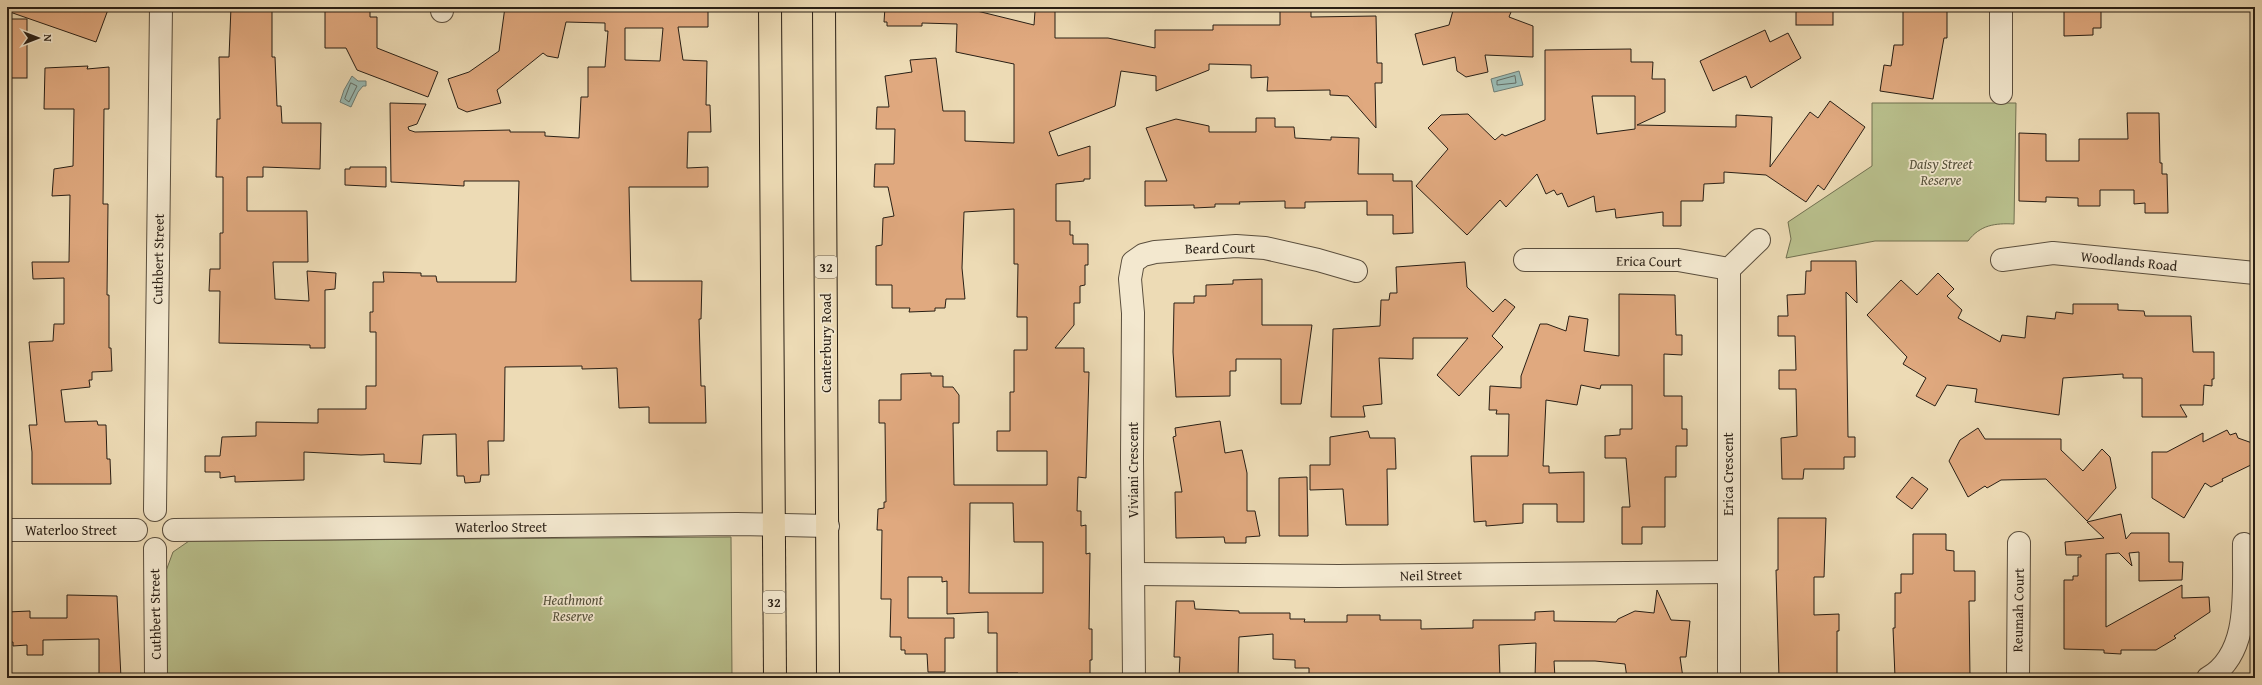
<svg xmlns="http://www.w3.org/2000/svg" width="2262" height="685" font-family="'Gentium Book Plus',serif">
<rect width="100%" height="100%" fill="#eddbb5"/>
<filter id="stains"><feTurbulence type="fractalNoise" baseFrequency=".005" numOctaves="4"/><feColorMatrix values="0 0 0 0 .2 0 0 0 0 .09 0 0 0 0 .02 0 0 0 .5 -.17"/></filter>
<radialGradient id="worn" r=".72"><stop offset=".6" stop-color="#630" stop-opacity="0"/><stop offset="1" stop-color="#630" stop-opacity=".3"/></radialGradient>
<g fill="#b9c08d" stroke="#717051">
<path d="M 1872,103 L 2016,103 L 2014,224 C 1995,223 1980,225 1968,241 L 1875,241 L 1786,258 L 1791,239 L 1788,222 L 1872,166 Z"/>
<polygon points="731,537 732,678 166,678 166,571 173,552 189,541"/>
</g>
<g fill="#9abab3" stroke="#6d7c74">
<polygon points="1519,71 1523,85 1494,92 1491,79"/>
<polygon points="352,76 358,81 366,81 366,86 363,86 358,92 351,107 340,102 344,90"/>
</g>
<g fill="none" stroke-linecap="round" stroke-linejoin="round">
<g stroke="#626c64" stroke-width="1">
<polygon points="1515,76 1516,83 1497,85 1497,81"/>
<polygon points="351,83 357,86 349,102 345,99"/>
</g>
</g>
<g fill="#e0a97f" stroke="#291f15" fill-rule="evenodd">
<polygon points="7,7 109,7 96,42 7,11"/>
<polygon points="231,7 272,7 272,57 275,57 277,106 281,106 282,123 321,123 320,169 263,167 263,177 247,177 247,211 307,211 308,262 273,262 275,299 309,301 307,271 336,273 335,289 325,290 325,348 310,348 310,345 219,343 220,291 209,291 210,269 220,269 220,233 223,233 223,177 216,177 217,119 220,119 219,57 229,57"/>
<polygon points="325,7 370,8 370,17 377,17 377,48 438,72 428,97 357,70 346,48 325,48"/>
<path d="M 505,7 L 708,7 L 708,27 L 678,27 L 683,60 L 707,61 L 706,105 L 710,105 L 711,132 L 688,132 L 687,168 L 708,167 L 708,187 L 629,187 L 631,281 L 702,281 L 701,319 L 699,319 L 701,386 L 705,386 L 706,423 L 649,423 L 649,407 L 619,408 L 617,368 L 582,369 L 582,366 L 505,367 L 504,441 L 488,441 L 489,475 L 481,475 L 480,482 L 465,483 L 464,476 L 457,476 L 456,434 L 423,435 L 421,464 L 384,462 L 384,454 L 361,455 L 304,452 L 304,480 L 235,482 L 235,476 L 220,478 L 220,472 L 205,472 L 205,456 L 220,456 L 222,437 L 256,436 L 256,422 L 318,423 L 318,409 L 366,409 L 366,386 L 376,386 L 376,332 L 370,332 L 370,312 L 373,312 L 373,282 L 384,282 L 383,272 L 421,273 L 421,276 L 436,276 L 437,282 L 516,282 L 519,181 L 464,181 L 464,186 L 391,182 L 390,103 L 426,104 L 417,124 L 408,127 L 409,130 L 415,132 L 510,130 L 510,132 L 545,132 L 545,136 L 579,138 L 581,97 L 588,97 L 588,67 L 605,67 L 608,31 L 605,31 L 605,23 L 566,22 L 558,58 L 547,56 L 543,53 L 497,90 L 501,103 L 467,112 L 458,108 L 448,79 L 469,72 L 499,51 ZM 625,28 L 663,28 L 660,61 L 625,60 Z"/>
<path d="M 885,7 L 972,7 L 973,10 L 1034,25 L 1035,11 L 1055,11 L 1055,38 L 1108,38 L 1155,48 L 1155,30 L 1213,30 L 1213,25 L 1280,25 L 1280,7 L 1311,7 L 1311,17 L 1376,16 L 1377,63 L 1382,63 L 1382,83 L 1375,83 L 1376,128 L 1348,96 L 1330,95 L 1330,90 L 1267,91 L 1268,77 L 1251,78 L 1251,65 L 1209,64 L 1209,70 L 1156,91 L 1156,76 L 1121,71 L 1115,106 L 1049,132 L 1058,156 L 1090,146 L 1090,179 L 1084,179 L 1084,181 L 1056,184 L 1056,221 L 1070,221 L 1070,235 L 1073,235 L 1073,244 L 1088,244 L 1088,265 L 1085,265 L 1085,285 L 1080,286 L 1080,303 L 1074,303 L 1074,325 L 1055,348 L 1084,348 L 1084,372 L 1089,372 L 1086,478 L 1078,477 L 1077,511 L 1081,511 L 1081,526 L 1086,525 L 1086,554 L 1090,553 L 1089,629 L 1092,629 L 1092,660 L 1090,660 L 1090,675 L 1088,675 L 1087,678 L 1018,678 L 1018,673 L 997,673 L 997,633 L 988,633 L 988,612 L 947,614 L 947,581 L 942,582 L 942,577 L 908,577 L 908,618 L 954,618 L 954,638 L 945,638 L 945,672 L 928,672 L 927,654 L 905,654 L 905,650 L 901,650 L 901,637 L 890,637 L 891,599 L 881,599 L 882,530 L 877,530 L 878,509 L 884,508 L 884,502 L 886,502 L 885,423 L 879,423 L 879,400 L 901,400 L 901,374 L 931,373 L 931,376 L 943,376 L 943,387 L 953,387 L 959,395 L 959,423 L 953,423 L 954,485 L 1047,485 L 1047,451 L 997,451 L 997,431 L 1010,431 L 1010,392 L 1014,392 L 1014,350 L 1027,350 L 1027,317 L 1017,317 L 1018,264 L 1014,264 L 1014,209 L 964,212 L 962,268 L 965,299 L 946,299 L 945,308 L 935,308 L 935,311 L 909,312 L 910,308 L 892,308 L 892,285 L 876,285 L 876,246 L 882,245 L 883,218 L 894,216 L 888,187 L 874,187 L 875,164 L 894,164 L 895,129 L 876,129 L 877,107 L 889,107 L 885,76 L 912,72 L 910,60 L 936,58 L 943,111 L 965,111 L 965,141 L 1014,143 L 1014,64 L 956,52 L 957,24 L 922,23 L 922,26 L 887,26 L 887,22 L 884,22 ZM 970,503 L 1013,503 L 1014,542 L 1043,542 L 1043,593 L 969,593 Z"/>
<polygon points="1454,7 1513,7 1509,17 1533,26 1533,57 1485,55 1488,72 1466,77 1457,71 1455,57 1423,65 1415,34 1449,25"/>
<rect x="1796" y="7" width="37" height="18"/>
<polygon points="1903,7 1947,7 1947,38 1944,38 1933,99 1880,91 1884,65 1891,66 1894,45 1903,45"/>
<polygon points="2064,7 2101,7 2101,28 2093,28 2093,35 2064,36"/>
<rect x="7" y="19" width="20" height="59"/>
<polygon points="1765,30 1770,42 1788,33 1801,58 1751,88 1746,76 1713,91 1700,61"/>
<path d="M 1631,49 L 1631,62 L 1653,62 L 1652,79 L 1665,79 L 1665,112 L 1637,125 L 1736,127 L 1736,115 L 1772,117 L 1770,167 L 1810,112 L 1818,118 L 1830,101 L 1865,127 L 1824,190 L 1818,185 L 1806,202 L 1766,175 L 1724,172 L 1724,183 L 1704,184 L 1703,201 L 1681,201 L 1681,226 L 1663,226 L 1663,212 L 1616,218 L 1615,209 L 1596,212 L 1594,196 L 1568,207 L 1562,193 L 1557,195 L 1554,190 L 1546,194 L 1537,174 L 1506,207 L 1500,200 L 1467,235 L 1416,186 L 1448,149 L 1428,128 L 1441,115 L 1468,114 L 1495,140 L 1502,134 L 1505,136 L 1545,120 L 1545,50 ZM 1592,96 L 1635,96 L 1635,129 L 1597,134 Z"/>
<polygon points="88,66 87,69 109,67 109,109 104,109 103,204 108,204 107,295 109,295 109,348 111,348 112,371 92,372 92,380 89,380 90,387 61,390 65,422 97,421 98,425 106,425 107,459 110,459 111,484 32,484 32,452 29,425 37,425 29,342 53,341 54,324 64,324 64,278 33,279 32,262 69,262 70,195 52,196 54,169 73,166 74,109 44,109 45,68"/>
<polygon points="2127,113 2159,113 2160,163 2162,163 2162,174 2167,174 2168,213 2145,213 2145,203 2134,204 2134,190 2100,190 2100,206 2078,206 2078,198 2046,197 2046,202 2019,201 2019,133 2046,134 2046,161 2079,161 2079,139 2128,139"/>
<polygon points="1256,118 1275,118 1275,127 1294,127 1295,138 1331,140 1331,137 1359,138 1358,174 1393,174 1393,181 1412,181 1413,233 1393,234 1393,215 1367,215 1367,201 1305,202 1305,208 1285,208 1285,201 1239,202 1240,204 1215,204 1215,207 1194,208 1194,205 1145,206 1145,181 1167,181 1146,128 1176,119 1209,126 1209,132 1256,132"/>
<polygon points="350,167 386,167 386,187 345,185 345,169 350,169"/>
<polygon points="1811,261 1856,261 1857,303 1846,292 1848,437 1855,437 1855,457 1844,457 1844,469 1804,469 1803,479 1782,479 1781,438 1797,436 1796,389 1779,389 1779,370 1796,370 1795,336 1778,336 1778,316 1788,316 1787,295 1805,294 1806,271 1811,271"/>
<polygon points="1465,262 1467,287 1493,312 1505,299 1515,307 1492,336 1503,347 1459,396 1437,375 1468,338 1413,338 1413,359 1379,358 1382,404 1363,406 1365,417 1331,417 1333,329 1380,326 1381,300 1389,300 1390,293 1397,293 1396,267"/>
<polygon points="1938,273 1954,289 1947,296 1962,310 1958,318 2000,342 2002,335 2025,338 2027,316 2055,319 2056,312 2073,314 2073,304 2118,304 2118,310 2144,311 2145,316 2191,316 2193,352 2214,352 2214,379 2212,379 2212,386 2204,385 2203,405 2180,405 2187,417 2142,417 2142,378 2123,378 2123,374 2063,378 2059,415 1975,402 1977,389 1947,385 1935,406 1916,396 1926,378 1903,364 1907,357 1867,315 1901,280 1917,295"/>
<polygon points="1262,279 1262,325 1312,325 1301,404 1281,404 1281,359 1236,359 1236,371 1230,371 1230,396 1176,397 1173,352 1174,303 1194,303 1194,296 1206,296 1206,285 1233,284 1233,280"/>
<polygon points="1619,294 1675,295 1676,335 1682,335 1682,355 1664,354 1664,396 1682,396 1682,429 1687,429 1687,446 1676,446 1676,477 1665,477 1665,527 1642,527 1642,544 1622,544 1622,507 1630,507 1626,458 1605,458 1605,436 1620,435 1620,429 1632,429 1632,385 1601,385 1600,389 1581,385 1577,405 1546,400 1543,466 1549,466 1549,473 1584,472 1584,522 1557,522 1557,504 1523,504 1523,523 1486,526 1486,521 1474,522 1471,456 1508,456 1509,414 1496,414 1497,410 1489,410 1490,386 1521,388 1521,376 1540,324 1547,324 1566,331 1569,316 1588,319 1584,351 1619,356"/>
<polygon points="1220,421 1225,453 1242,450 1247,473 1247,511 1255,511 1260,536 1246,537 1246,543 1225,543 1224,537 1176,538 1175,492 1182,492 1173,437 1176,436 1175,428"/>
<polygon points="1978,428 1985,439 2061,439 2061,450 2083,471 2102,449 2110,457 2116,488 2087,521 2046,479 2001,480 1987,488 1985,486 1968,497 1949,461 1960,440"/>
<polygon points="2227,430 2230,435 2236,433 2238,438 2255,444 2255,463 2222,479 2223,481 2211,487 2205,483 2184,518 2152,498 2152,452 2167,452 2203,433 2203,442"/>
<polygon points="1368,431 1370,438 1395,438 1396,469 1387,469 1388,525 1346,525 1343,489 1310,490 1310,465 1330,465 1330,437"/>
<polygon points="1307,477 1308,536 1279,536 1279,478"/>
<polygon points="1912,477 1928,489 1912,509 1896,497"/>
<polygon points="2121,514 2126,539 2131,533 2169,533 2169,562 2183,562 2182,580 2139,581 2139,552 2129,553 2132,566 2119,553 2106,554 2106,627 2182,585 2182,598 2209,597 2210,612 2174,636 2176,638 2156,650 2121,650 2121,654 2104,653 2104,650 2064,649 2064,580 2073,580 2073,576 2078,576 2078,557 2081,557 2081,555 2066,555 2065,542 2104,538 2087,522"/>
<polygon points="1778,518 1826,518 1824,577 1814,577 1814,615 1839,614 1839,631 1837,631 1837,678 1779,678 1776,570 1778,570"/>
<polygon points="1913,534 1946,534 1946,550 1954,551 1954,571 1975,571 1975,601 1969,601 1970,678 1895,677 1893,628 1895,628 1895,593 1901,593 1901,574 1913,574"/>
<polygon points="1657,590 1671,620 1690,621 1686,657 1680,657 1683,678 1627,678 1625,664 1595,661 1554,661 1555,678 1535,678 1536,643 1499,645 1500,678 1309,678 1309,668 1295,668 1295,660 1273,659 1273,634 1239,637 1238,678 1179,678 1180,657 1174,657 1176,601 1194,601 1195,609 1239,611 1239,613 1290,613 1290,619 1305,619 1304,622 1347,622 1347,615 1380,615 1380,620 1421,620 1421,629 1473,628 1473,620 1535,620 1535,612 1554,611 1554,621 1616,622 1618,619 1635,611 1654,613"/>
<polygon points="67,595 117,596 121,678 99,678 99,639 43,640 43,655 27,655 27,645 13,646 13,642 7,642 7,612 30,611 30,618 67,618"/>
</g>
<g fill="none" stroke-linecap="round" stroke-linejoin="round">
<defs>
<g id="minor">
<polyline points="442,7 442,11"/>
<polyline points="2001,93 2001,7"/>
<polyline points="1525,260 1678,260 1729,269 1759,240"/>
<polyline points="2002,260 2053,253 2255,273"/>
<polyline points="155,510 161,7"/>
<polyline points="7,530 136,530"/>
<polyline points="174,530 737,524 828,526"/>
<polyline points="155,549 156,678"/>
<polyline points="1135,574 1338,576 1728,572"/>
<polyline points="1134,678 1132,458 1133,313 1130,279 1133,262 1143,255 1155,252 1236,246 1265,248 1318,260 1356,271"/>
<polyline points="1729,678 1729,269"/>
<polyline points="2018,678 2019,543"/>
<path d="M 2208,678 C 2252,653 2243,587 2244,544"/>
</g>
<g id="major">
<polyline points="770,7 775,678"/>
<polyline points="824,7 828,678"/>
</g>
</defs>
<use href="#minor" stroke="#5a4e3d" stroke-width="24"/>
<use href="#major" stroke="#291f15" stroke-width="24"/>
<use href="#minor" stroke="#f3e8cf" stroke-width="22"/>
<use href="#major" stroke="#eddbb5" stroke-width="22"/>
</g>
<g text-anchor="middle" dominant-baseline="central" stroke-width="3.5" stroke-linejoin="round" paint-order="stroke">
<g fill="#f3e8cf" stroke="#665b4d" stroke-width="1">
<rect x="815" y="256" width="22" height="22" rx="3"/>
<rect x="763" y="591" width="22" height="22" rx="3"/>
</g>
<g font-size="13" font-weight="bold" fill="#291f15">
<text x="826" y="267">32</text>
<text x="774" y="602">32</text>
</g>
<g font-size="14" font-style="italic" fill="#544f39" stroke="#f3e8cf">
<text x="1941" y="164">Daisy Street<tspan x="1941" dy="16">Reserve</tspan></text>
<text x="573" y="600">Heathmont<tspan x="573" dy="16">Reserve</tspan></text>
</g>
<g font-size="14" fill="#291f15" stroke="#f3e8cf">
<text transform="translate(1220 248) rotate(-1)">Beard Court</text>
<text transform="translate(158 259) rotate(-89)">Cuthbert Street</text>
<text transform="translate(1649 261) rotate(1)">Erica Court</text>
<text transform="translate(2129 261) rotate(6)">Woodlands Road</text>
<text transform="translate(826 343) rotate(-90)">Canterbury Road</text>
<text transform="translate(1133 470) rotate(-90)">Viviani Crescent</text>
<text transform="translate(1728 474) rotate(-90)">Erica Crescent</text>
<text x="501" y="527">Waterloo Street</text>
<text x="71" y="530">Waterloo Street</text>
<text transform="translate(1431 575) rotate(-1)">Neil Street</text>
<text transform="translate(2018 610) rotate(-89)">Reumah Court</text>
<text transform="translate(155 614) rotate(-91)">Cuthbert Street</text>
</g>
</g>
<rect width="2262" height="685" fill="none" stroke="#eddbb5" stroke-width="24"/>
<rect x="8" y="8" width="2246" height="669" fill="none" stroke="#291f15" stroke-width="2"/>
<rect x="12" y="12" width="2238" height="661" fill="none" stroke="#291f15"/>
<g transform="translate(38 38) rotate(90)" stroke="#f3e8cf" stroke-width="3" paint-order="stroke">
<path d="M0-3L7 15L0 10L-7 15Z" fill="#291f15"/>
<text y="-6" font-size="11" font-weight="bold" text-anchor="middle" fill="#291f15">N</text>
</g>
<rect width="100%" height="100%" filter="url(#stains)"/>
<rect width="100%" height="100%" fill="url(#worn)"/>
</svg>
